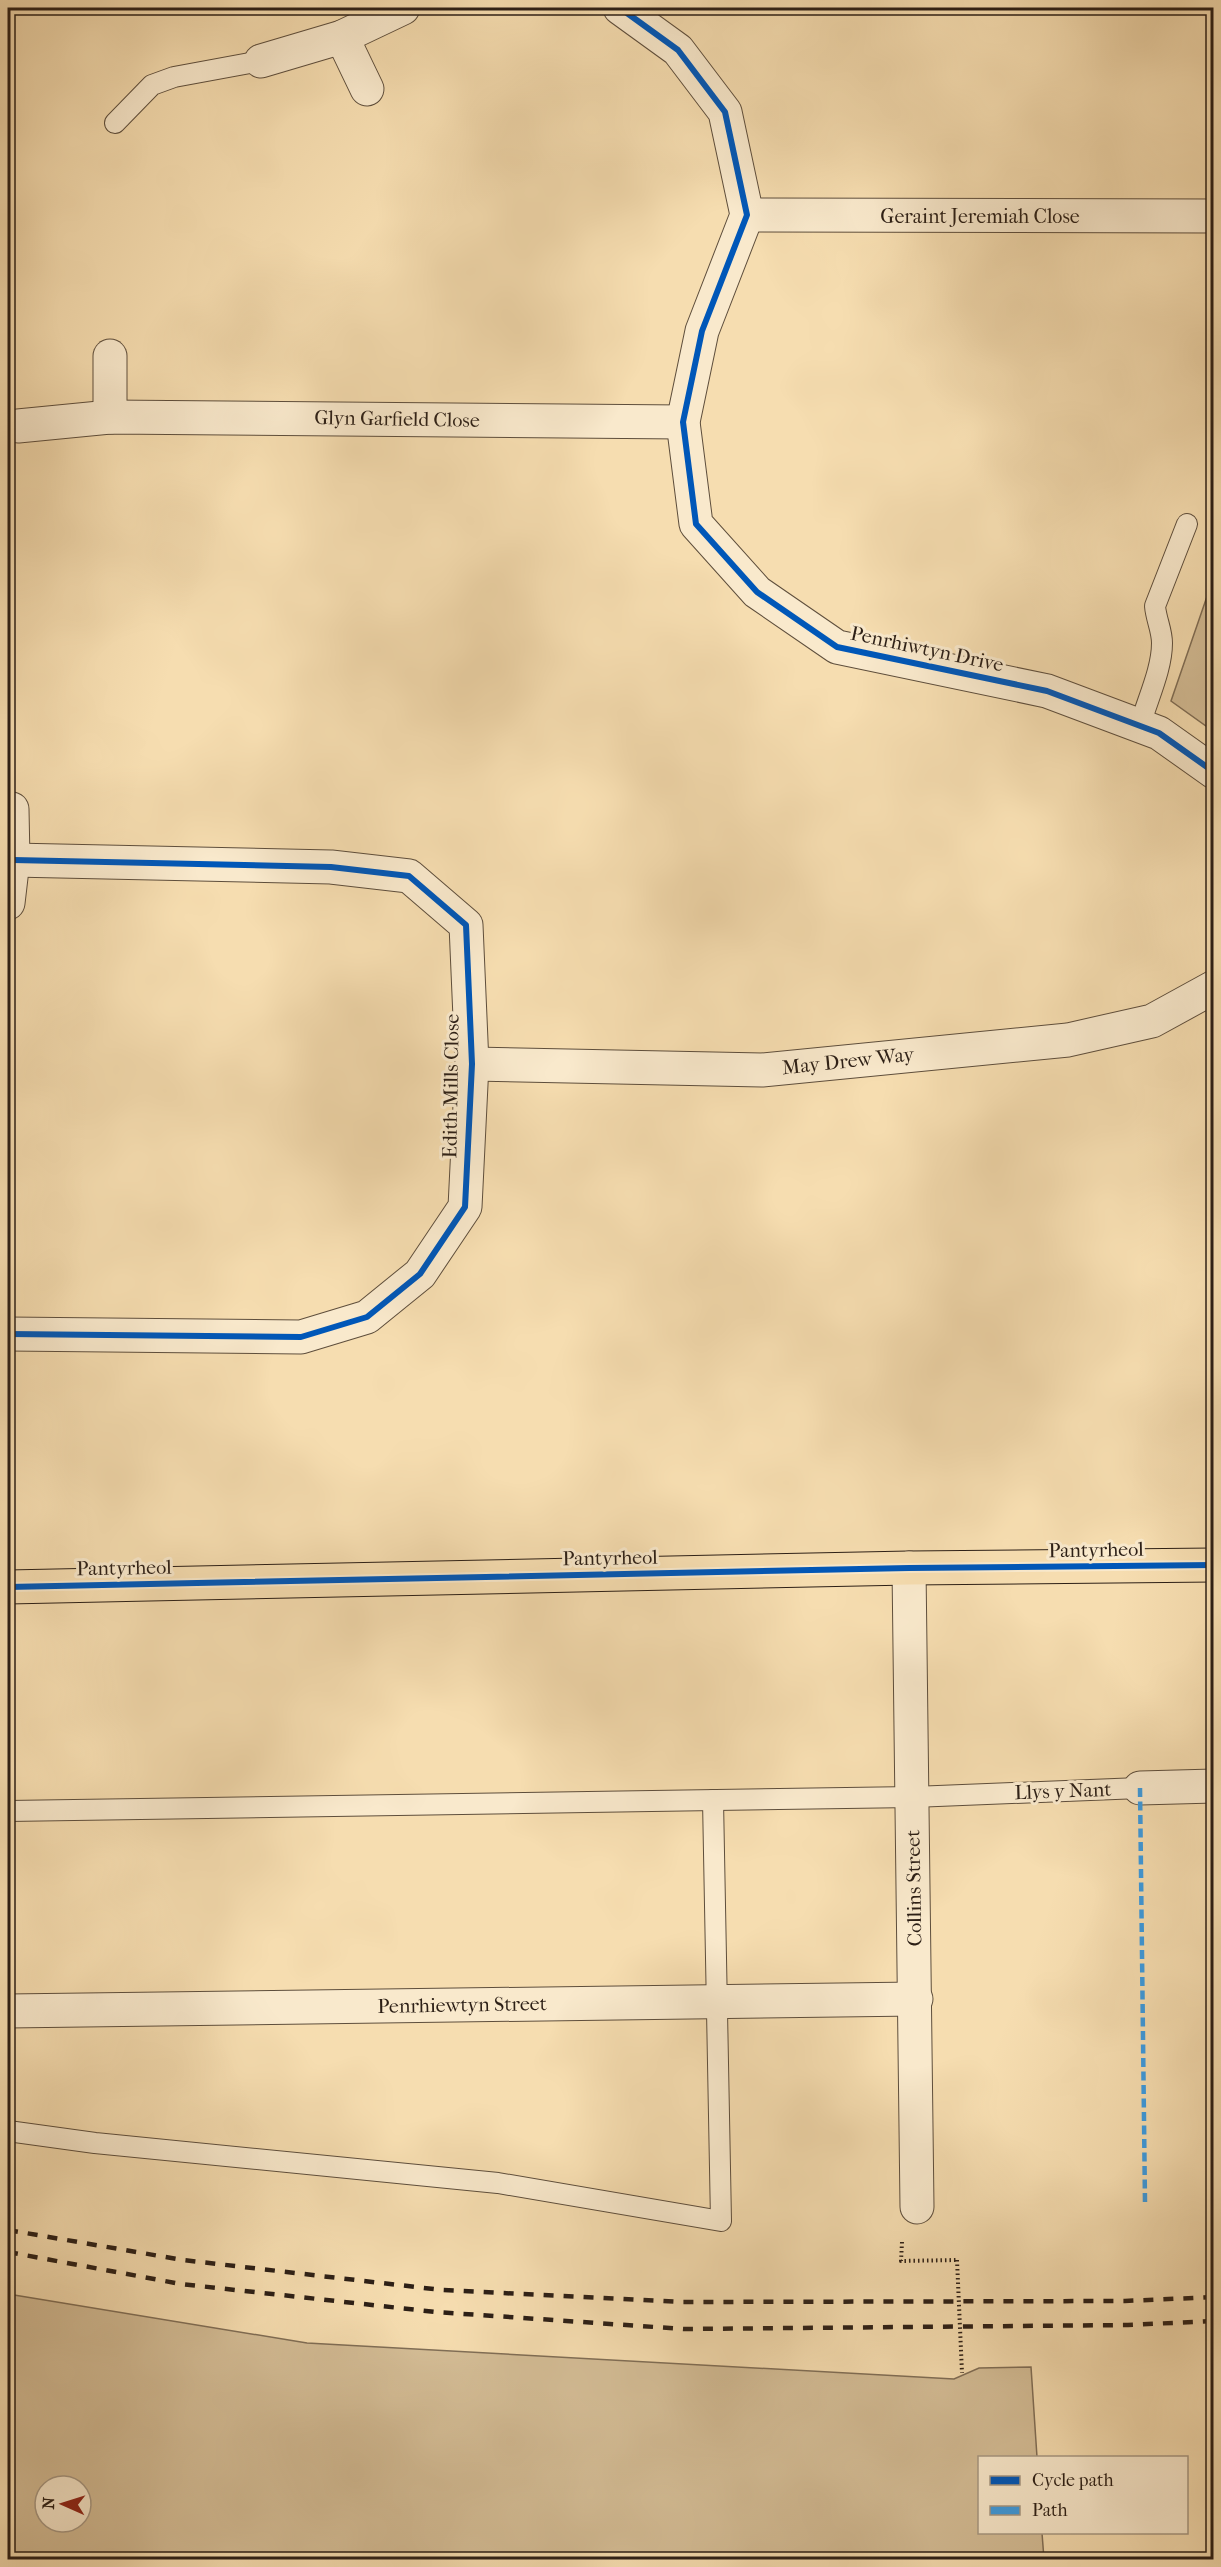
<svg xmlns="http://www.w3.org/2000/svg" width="1221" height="2567" font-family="'IM FELL French Canon',serif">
<rect width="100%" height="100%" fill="#f6ddb0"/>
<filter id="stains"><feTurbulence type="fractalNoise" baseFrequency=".00333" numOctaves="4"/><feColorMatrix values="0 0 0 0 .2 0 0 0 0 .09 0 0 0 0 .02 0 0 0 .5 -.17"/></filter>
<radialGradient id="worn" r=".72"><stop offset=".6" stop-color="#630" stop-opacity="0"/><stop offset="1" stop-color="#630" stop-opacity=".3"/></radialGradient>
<g fill="#d4bd96" stroke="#806e56" stroke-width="1.5" fill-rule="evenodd">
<polygon points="1213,579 1213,731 1171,701"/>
<path d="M 8,2294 L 307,2343 L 954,2379 L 979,2368 L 1031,2367 L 1037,2457 L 980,2458 L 980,2532 L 1042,2533 L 1044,2559 L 8,2559 ZM 45,2486 L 81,2486 L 81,2522 L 45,2522 Z"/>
</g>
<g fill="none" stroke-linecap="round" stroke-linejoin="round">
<defs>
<g id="lane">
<polyline points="115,123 152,85 174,77 261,61"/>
<path d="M 1140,726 C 1147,700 1162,670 1162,643 C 1162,630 1156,619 1155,606 L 1187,524"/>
<polyline points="8,1811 913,1797 1140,1788"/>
<polyline points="8,2131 95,2143 498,2183 721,2221 713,1800"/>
</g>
<g id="street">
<polyline points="620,8 678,50 725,112 747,215 702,331 683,422 696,524 757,592 837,647 1047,691 1159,733 1214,772"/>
<polyline points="342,37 367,89"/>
<polyline points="261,61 342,37 403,8"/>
<polyline points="747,215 1214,216"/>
<polyline points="110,356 110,417"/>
<polyline points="18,426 110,417 683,422"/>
<polyline points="8,903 13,860 12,809"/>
<polyline points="472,1064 762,1070 1068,1040 1152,1021 1214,987"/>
<polyline points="8,1334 301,1337 367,1317 420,1274 465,1207 472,1064 466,925 409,876 331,867 13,860"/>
<polyline points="909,1568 917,2207"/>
<polyline points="1140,1788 1214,1786"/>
<polyline points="8,2011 916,1999"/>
</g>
<polyline id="primary" points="8,1587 909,1568 1214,1565"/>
</defs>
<use href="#lane" stroke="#5e4e3c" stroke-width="22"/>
<use href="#street" stroke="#5e4e3c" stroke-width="35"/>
<use href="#primary" stroke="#2c1f16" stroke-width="35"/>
<polyline stroke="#2c1f16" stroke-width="4" stroke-dasharray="1.5 3" stroke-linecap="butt" points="902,2242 901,2261 957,2260"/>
<use href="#lane" stroke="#f9e9cc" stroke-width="20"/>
<use href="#street" stroke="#f9e9cc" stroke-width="33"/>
<use href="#primary" stroke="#f6ddb0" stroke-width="33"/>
<g stroke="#2c1f16" stroke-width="4.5" stroke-dasharray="10 10" stroke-linecap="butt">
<polyline points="8,2230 183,2260 442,2290 682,2302 1125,2301 1214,2297"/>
<polyline points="8,2252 181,2284 436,2312 684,2329 1128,2325 1214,2321"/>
</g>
<polyline stroke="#2c1f16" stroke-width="4" stroke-dasharray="1.5 3" stroke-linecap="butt" points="957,2260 962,2373"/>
<polyline stroke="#3d9bdf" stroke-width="4.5" stroke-dasharray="9 4.5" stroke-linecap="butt" points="1140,1788 1145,2202"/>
<defs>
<g id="cycleway">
<polyline points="620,8 678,50 725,112 747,215 702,331 683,422 696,524 757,592 837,647 1047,691 1159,733 1214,772"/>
<polyline points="8,1334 301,1337 367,1317 420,1274 465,1207 472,1064 466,925 409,876 331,867 13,860"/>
<polyline points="8,1587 909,1568 1214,1565"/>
</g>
</defs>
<use href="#cycleway" stroke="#f9e9cc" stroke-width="10"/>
<use href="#cycleway" stroke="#0057b8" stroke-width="6"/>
</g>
<g text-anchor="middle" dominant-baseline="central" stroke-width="6" stroke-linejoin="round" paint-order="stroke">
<g font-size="20" fill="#2c1f16" stroke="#f9e9cc">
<text x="980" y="216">Geraint Jeremiah Close</text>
<text transform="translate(397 419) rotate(1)">Glyn Garfield Close</text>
<text transform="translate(927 649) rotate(12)">Penrhiwtyn Drive</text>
<text transform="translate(848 1061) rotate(-6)">May Drew Way</text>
<text transform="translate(451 1086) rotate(-89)">Edith Mills Close</text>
<text transform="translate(1096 1550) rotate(-1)">Pantyrheol</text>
<text transform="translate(610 1558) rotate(-1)">Pantyrheol</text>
<text transform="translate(124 1568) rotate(-1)">Pantyrheol</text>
<text transform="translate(1063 1791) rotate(-2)">Llys y Nant</text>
<text transform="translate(914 1888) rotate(-91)">Collins Street</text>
<text transform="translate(462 2005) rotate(-1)">Penrhiewtyn Street</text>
</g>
</g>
<rect width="1221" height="2567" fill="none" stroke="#f6ddb0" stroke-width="30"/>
<rect x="9" y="9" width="1203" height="2549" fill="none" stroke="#2c1f16" stroke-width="3"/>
<rect x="15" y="15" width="1191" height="2537" fill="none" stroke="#2c1f16" stroke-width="1.5"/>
<rect x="978" y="2456" width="210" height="78" fill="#f9e9cc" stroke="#a79883" stroke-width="1.5"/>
<rect x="990" y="2476" width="30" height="9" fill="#0057b8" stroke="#a79883" stroke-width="1.5"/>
<text x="1032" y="2486" font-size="18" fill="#2c1f16">Cycle path</text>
<rect x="990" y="2506" width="30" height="9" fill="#3d9bdf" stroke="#a79883" stroke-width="1.5"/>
<text x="1032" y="2516" font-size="18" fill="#2c1f16">Path</text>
<g transform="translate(63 2504) rotate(273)"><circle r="28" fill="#f9e9cc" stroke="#a79883" stroke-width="1.5"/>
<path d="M0-4.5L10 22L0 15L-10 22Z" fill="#8f2418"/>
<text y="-9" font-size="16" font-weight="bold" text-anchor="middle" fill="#2c1f16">N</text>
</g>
<rect width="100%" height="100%" filter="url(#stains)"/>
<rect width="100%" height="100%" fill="url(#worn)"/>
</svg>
